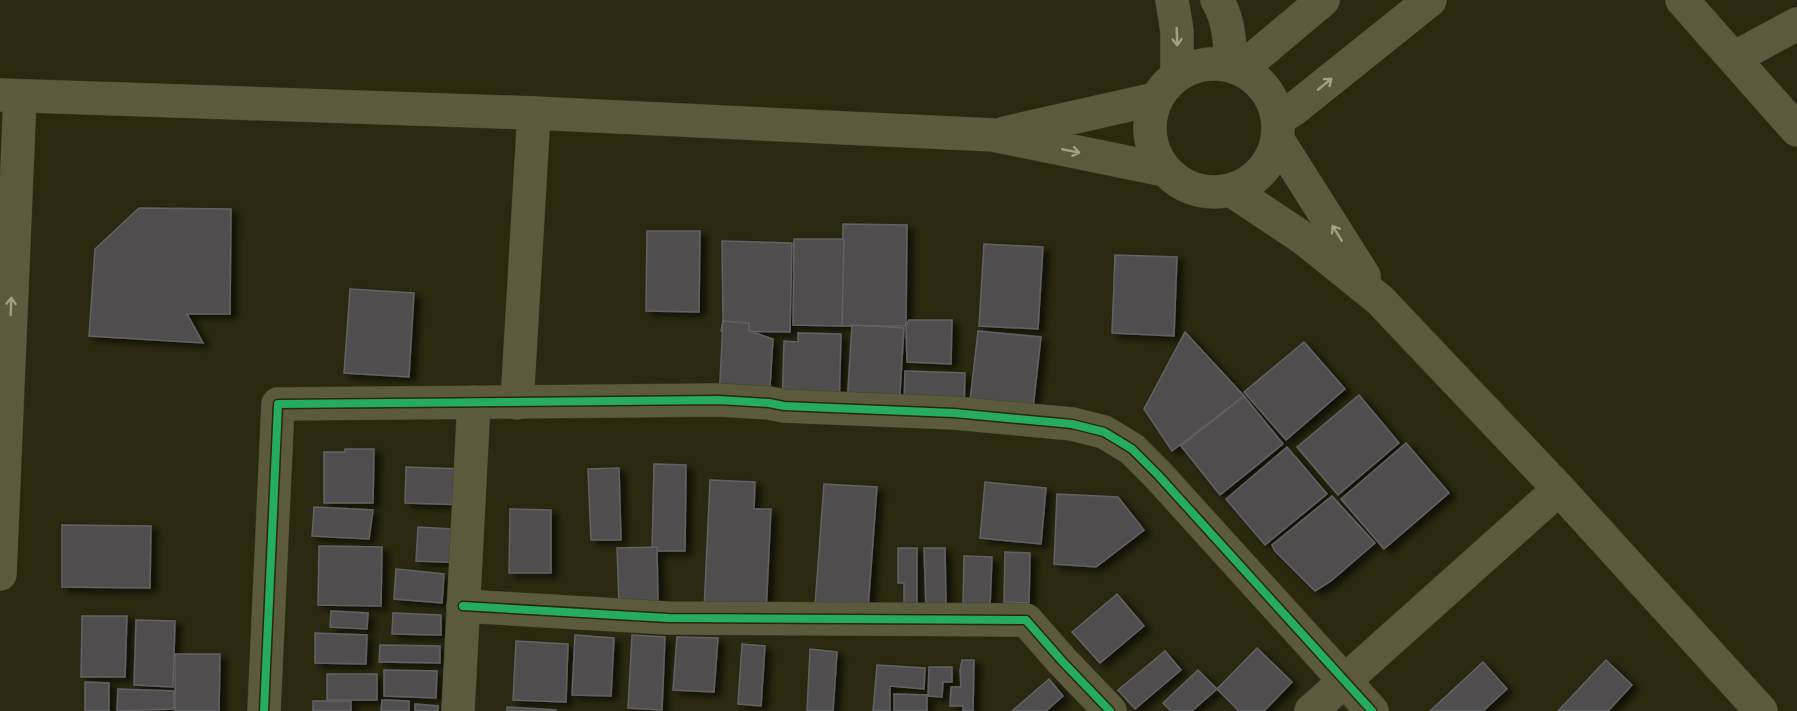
<svg xmlns="http://www.w3.org/2000/svg" width="1797" height="711" font-family="Montserrat,sans-serif">
<defs>
<filter id="shadow"><feDropShadow dx="6" dy="4" stdDeviation="3" flood-color="#0009"/></filter>
</defs>
<rect width="100%" height="100%" fill="#2a280e"/>
<g fill="#4f4e4d" stroke="#636164" stroke-width="1.5" filter="url(#shadow)">
<polygon points="139,208 231,209 230,314 187,314 203,343 89,336 95,249"/>
<polygon points="843,224 907,225 906,326 842,326"/>
<polygon points="647,231 700,231 699,312 646,311"/>
<polygon points="794,239 844,239 842,326 793,325"/>
<polygon points="722,241 792,243 790,332 721,331 723,321"/>
<polygon points="984,244 1043,247 1038,329 979,326"/>
<polygon points="1115,255 1177,257 1174,336 1112,333"/>
<polygon points="350,289 414,293 409,377 344,373"/>
<polygon points="909,320 952,320 951,364 907,362 906,326"/>
<polygon points="723,321 749,323 749,331 773,339 769,403 719,400"/>
<polygon points="852,325 904,328 899,408 847,405"/>
<polygon points="978,331 1041,337 1032,417 969,410"/>
<polygon points="1185,332 1244,396 1172,451 1144,409"/>
<polygon points="798,333 841,334 839,413 782,411 784,341 798,342"/>
<polygon points="1304,342 1345,389 1286,440 1244,392"/>
<polygon points="905,371 965,373 964,410 904,408"/>
<polygon points="1359,395 1399,443 1338,495 1297,447"/>
<polygon points="1244,396 1283,444 1220,495 1181,446"/>
<polygon points="1406,443 1449,493 1384,549 1341,499"/>
<polygon points="1287,447 1327,494 1265,545 1226,499"/>
<polygon points="345,449 374,449 373,503 324,503 324,452 345,452"/>
<polygon points="654,464 686,465 685,551 652,551"/>
<polygon points="406,467 463,469 468,505 405,503"/>
<polygon points="619,468 621,540 591,540 588,469"/>
<polygon points="710,480 755,482 754,509 771,509 766,613 704,610"/>
<polygon points="985,482 1046,488 1041,544 980,538"/>
<polygon points="824,484 877,487 868,609 815,605"/>
<polygon points="1057,494 1118,497 1144,530 1096,567 1054,564"/>
<polygon points="1332,496 1375,543 1331,581 1315,591 1275,551 1272,545"/>
<polygon points="314,507 373,510 369,539 312,536"/>
<polygon points="510,509 551,510 551,573 509,573"/>
<polygon points="62,525 151,526 150,588 62,587"/>
<polygon points="418,527 468,530 466,563 416,561"/>
<polygon points="319,546 382,547 381,606 318,605"/>
<polygon points="657,547 658,605 619,606 617,548"/>
<polygon points="898,548 917,548 917,605 904,605 904,583 898,583"/>
<polygon points="924,548 945,548 946,606 926,607"/>
<polygon points="1005,552 1030,553 1029,603 1004,602"/>
<polygon points="964,556 992,557 990,607 963,605"/>
<polygon points="396,569 444,574 442,603 394,599"/>
<polygon points="1117,594 1144,626 1100,663 1072,632"/>
<polygon points="331,611 368,613 367,629 330,627"/>
<polygon points="393,613 441,615 441,635 392,634"/>
<polygon points="82,616 127,616 125,677 81,677"/>
<polygon points="136,620 175,621 173,687 134,685"/>
<polygon points="315,633 367,635 366,664 315,663"/>
<polygon points="575,635 614,638 611,696 572,695"/>
<polygon points="632,635 665,637 662,710 628,708"/>
<polygon points="677,637 718,638 714,692 673,690"/>
<polygon points="516,641 568,644 566,702 513,700"/>
<polygon points="742,644 765,646 761,706 738,704"/>
<polygon points="380,645 440,646 440,663 379,662"/>
<polygon points="1257,648 1292,682 1264,711 1239,711 1217,689"/>
<polygon points="810,649 837,652 833,711 807,711"/>
<polygon points="1165,651 1181,670 1135,709 1118,690"/>
<polygon points="175,654 220,654 219,711 175,711"/>
<polygon points="962,660 974,660 973,711 963,711 963,706 950,706 951,687 961,687 960,670"/>
<polygon points="1606,660 1632,685 1608,711 1558,711"/>
<polygon points="1483,662 1507,689 1483,711 1430,711"/>
<polygon points="877,665 925,668 924,689 890,686 890,711 873,711"/>
<polygon points="929,667 952,667 952,682 943,682 942,697 928,696"/>
<polygon points="384,670 437,671 436,698 384,696"/>
<polygon points="1198,670 1217,689 1192,711 1171,711 1163,703"/>
<rect x="327" y="674" width="50" height="26"/>
<polygon points="1049,679 1063,696 1046,711 1012,711"/>
<polygon points="85,682 109,683 109,711 85,711"/>
<polygon points="118,689 174,691 174,709 117,711"/>
<polygon points="894,694 927,695 927,711 894,711"/>
<polygon points="382,700 409,701 409,711 381,711"/>
<rect x="313" y="701" width="38" height="10"/>
<polygon points="415,704 438,706 438,711 415,711"/>
<polygon points="507,707 556,710 556,711 507,711"/>
</g>
<g fill="none" stroke-linecap="round" stroke-linejoin="round">
<defs>
<g id="minor">
<polyline points="1172,0 1177,31 1177,74"/>
<path d="M 1217,0 C 1229,19 1230,43 1231,65"/>
<polyline points="1682,0 1797,130"/>
<polyline points="1734,58 1797,24"/>
<polyline points="1241,69 1323,0"/>
<polyline points="1279,119 1294,109 1430,0"/>
<polyline points="517,403 534,113"/>
<polyline points="463,606 668,618 1026,620 1062,661 1110,711"/>
<polyline points="264,711 278,404 719,400 769,403 784,406 954,413 1072,424 1104,432 1132,449 1158,475 1372,711"/>
<polyline points="458,711 474,402"/>
<polyline points="1311,711 1559,489"/>
</g>
<polyline id="tertiary" points="0,574 20,97"/>
<g id="secondary">
<circle cx="1214" cy="128" r="64"/>
<polyline points="0,95 534,113 993,135 1165,170"/>
<polyline points="1005,133 1155,99"/>
<polyline points="1278,140 1364,276"/>
<polyline points="1231,190 1303,238 1380,300 1559,489 1761,711"/>
</g>
</defs>
<use href="#minor" stroke="#45432f" stroke-width="34"/>
<use href="#tertiary" stroke="#45432f" stroke-width="34"/>
<use href="#secondary" stroke="#45432f" stroke-width="34"/>
<use href="#minor" stroke="#5c5a3c" stroke-width="33"/>
<use href="#tertiary" stroke="#5c5a3c" stroke-width="33"/>
<use href="#secondary" stroke="#5c5a3c" stroke-width="33"/>
<defs>
<g id="cycleway">
<polyline points="463,606 668,618 1026,620 1062,661 1110,711"/>
<polyline points="264,711 278,404 719,400 769,403 784,406 954,413 1072,424 1104,432 1132,449 1158,475 1372,711"/>
</g>
</defs>
<use href="#cycleway" stroke="#2a280d" stroke-width="11"/>
<use href="#cycleway" stroke="#26ab63" stroke-width="8"/>
</g>
<defs><path id="oneway-shaft" d="M-6 0H5M1.5-3L5.5 0L1.5 3" fill="none" stroke-width="1.6" stroke-linecap="round" stroke-linejoin="round" transform="scale(1.5)"/></defs>
<g stroke="#a3a07d">
<use href="#oneway-shaft" transform="translate(1177 37) rotate(88)"/>
<use href="#oneway-shaft" transform="translate(1325 84) rotate(-39)"/>
<use href="#oneway-shaft" transform="translate(1071 151) rotate(11)"/>
<use href="#oneway-shaft" transform="translate(1337 233) rotate(-122)"/>
<use href="#oneway-shaft" transform="translate(11 306) rotate(-88)"/>
</g>
</svg>
